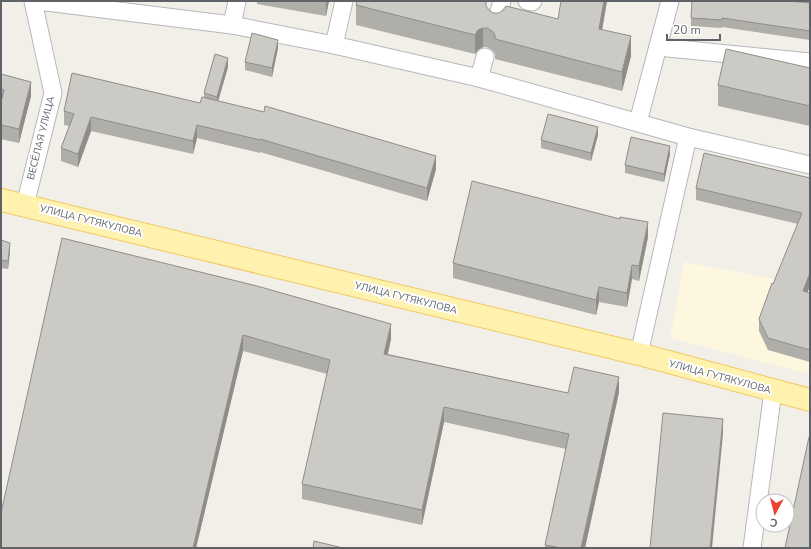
<svg xmlns="http://www.w3.org/2000/svg" width="811" height="549" font-family="'Nunito Sans',sans-serif">
<rect width="100%" height="100%" fill="#f1efe8"/>
<polygon fill="#fef7e0" points="810,214 810,374 670,338 684,262 791,282"/>
<g fill="none" stroke-linecap="round" stroke-linejoin="round">
<defs>
<g id="minor">
<polyline points="38,1 232,25 334,45 479,78 688,137 810,165"/>
<polyline points="527,1 532,2 533,1"/>
<polyline points="496,23 502,1"/>
<polyline points="232,25 237,1"/>
<polyline points="334,45 344,1"/>
<polyline points="658,47 810,62"/>
<polyline points="479,78 485,57"/>
<polyline points="638,122 670,1"/>
<polyline points="25,205 53,93 33,1"/>
<polyline points="639,354 688,137"/>
<polyline points="752,548 773,391"/>
</g>
<polyline id="major" points="1,200 639,354 810,400"/>
</defs>
<use href="#minor" stroke="#b5b8bc" stroke-width="19"/>
<use href="#major" stroke="#f2c960" stroke-width="24"/>
<use href="#minor" stroke="#fff" stroke-width="17"/>
<use href="#major" stroke="#fff2af" stroke-width="22"/>
</g>
<g fill="#afaea9">
<polygon points="257,1 329,1 326,16 257,4"/>
<polygon points="561,1 607,1 602,29 631,56 622,91 495,59 495,54 492,50 487,47 483,47 478,50 475,54 356,25 356,5 486,6 489,10 493,13 558,19"/>
<polygon points="810,3 810,40 722,27 722,28 691,26 691,18"/>
<polygon points="278,48 272,77 245,70 245,62"/>
<polygon points="228,67 218,101 436,169 427,201 260,152 260,153 197,138 193,154 91,131 78,167 61,161 61,148 69,126 64,125 64,111 200,103 204,98 204,93"/>
<polygon points="810,68 810,126 718,106 718,85"/>
<polygon points="1,74 31,96 19,143 1,139"/>
<polygon points="598,135 591,161 541,148 541,140"/>
<polygon points="670,154 664,182 625,173 625,165"/>
<polygon points="810,178 810,286 807,293 810,293 810,362 768,350 759,331 759,319 798,224 696,200 696,188"/>
<polygon points="648,237 639,281 632,279 627,307 599,302 596,315 453,278 453,263"/>
<polygon points="62,238 391,339 388,354 568,393 619,392 585,548 545,548 545,545 566,449 444,422 422,525 302,499 302,484 327,374 243,351 196,548 1,548"/>
<polygon points="1,240 10,251 8,269 1,268"/>
</g>
<g fill="#8f8d8a">
<polygon points="326,1 329,1 326,16"/>
<polygon points="604,1 607,1 599,48 599,29"/>
<polygon points="483,28 483,47 478,50 475,54 475,35 478,30"/>
<polygon points="631,36 631,56 622,91 622,72"/>
<polygon points="278,40 278,48 272,77 272,68"/>
<polygon points="228,58 228,67 217,105 217,97"/>
<polygon points="31,82 31,96 19,143 19,129"/>
<polygon points="91,117 91,131 78,167 78,154"/>
<polygon points="197,125 197,138 193,154 193,141"/>
<polygon points="598,127 598,135 591,161 591,153"/>
<polygon points="670,146 670,154 664,182 664,174"/>
<polygon points="436,156 436,169 427,201 427,188"/>
<polygon points="648,222 648,237 639,281 639,266"/>
<polygon points="10,243 10,251 8,269 8,261"/>
<polygon points="632,265 632,279 627,307 627,293"/>
<polygon points="810,273 810,286 803,304 803,291"/>
<polygon points="599,287 599,302 596,315 596,300"/>
<polygon points="391,324 391,339 384,369 384,354"/>
<polygon points="243,335 243,351 196,548 193,548"/>
<polygon points="619,377 619,392 585,548 581,548"/>
<polygon points="444,407 444,422 422,525 422,510"/>
<polygon points="723,419 723,434 712,548 710,548"/>
</g>
<g fill="#cccac5" stroke="#8f8d8a">
<polygon points="357,1 486,1 486,6 489,10 493,13 499,13 503,10 506,6 558,19 561,1 604,1 599,29 631,36 622,72 495,39 495,35 492,31 487,28 483,28 478,30 475,35 356,5"/>
<polygon points="692,1 790,1 810,3 810,31 722,18 722,20 691,18"/>
<polygon points="252,33 278,40 272,68 245,62"/>
<polygon points="726,49 810,68 810,106 718,85"/>
<polygon points="215,54 228,58 217,97 204,93"/>
<polygon points="72,73 200,103 202,97 264,112 265,106 436,156 427,188 260,139 260,140 197,125 193,141 91,117 78,154 61,148 74,114 64,111"/>
<polygon points="1,74 31,82 19,129 1,125 1,102 4,90 1,89"/>
<polygon points="548,114 598,127 591,153 541,140"/>
<polygon points="631,137 670,146 664,174 625,165"/>
<polygon points="704,153 810,178 810,273 803,291 810,293 810,350 768,338 759,319 772,283 773,284 802,213 696,188"/>
<polygon points="472,181 620,219 620,217 648,222 639,266 632,265 627,293 599,287 596,300 453,263"/>
<polygon points="62,238 257,286 391,324 384,354 568,393 574,367 619,377 581,548 561,548 545,545 569,434 444,407 422,510 302,484 330,360 243,335 193,548 1,548 1,513"/>
<polygon points="1,240 10,243 8,261 1,260"/>
<polygon points="663,413 723,419 710,548 650,548"/>
<polygon points="809,437 810,438 810,548 785,548"/>
<polygon points="314,541 343,548 313,548"/>
</g>
<g text-anchor="middle" dominant-baseline="central" stroke-width="4" stroke-linejoin="round" paint-order="stroke">
<g font-size="10" fill="#5f6368" stroke="#fff">
<text transform="translate(41 138) rotate(-76)">ВЕСЁЛАЯ УЛИЦА</text>
<text transform="translate(91 221) rotate(14)">УЛИЦА ГУТЯКУЛОВА</text>
<text transform="translate(406 298) rotate(14)">УЛИЦА ГУТЯКУЛОВА</text>
<text transform="translate(720 377) rotate(15)">УЛИЦА ГУТЯКУЛОВА</text>
</g>
</g>
<rect width="811" height="549" fill="none" stroke="#5f6368" stroke-width="4"/>
<g transform="translate(775 513) rotate(187)"><circle r="19" fill="#ffffff" stroke="#bfc1c3"/>
<path d="M0-3L7 15L0 10L-7 15Z" fill="#ea4335"/>
<text y="-6" font-size="11" font-weight="bold" text-anchor="middle" fill="#5f6368">С</text>
</g>
<path d="M667 34v6h53v-6" fill="none" stroke="#5f6368" stroke-width="2"/>
<text x="673" y="34" font-size="12" fill="#5f6368" stroke="#ffffff" stroke-width="3" paint-order="stroke">20 m</text>
</svg>
